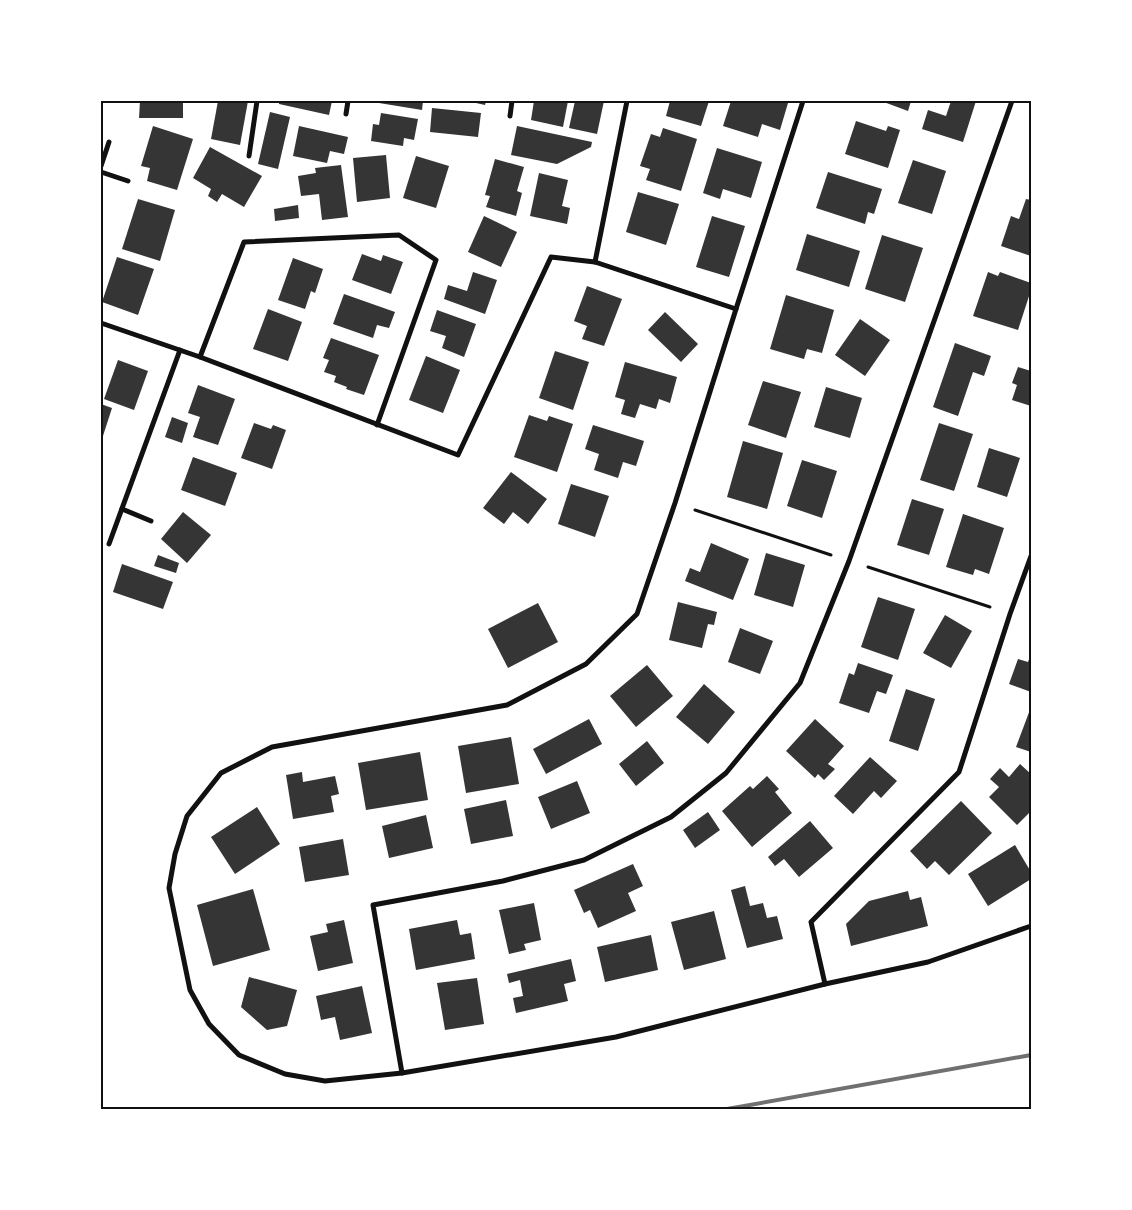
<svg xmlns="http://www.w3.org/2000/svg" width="1132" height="1210" font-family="Mulish,sans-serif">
<rect width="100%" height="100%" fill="#fff"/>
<g fill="#353535">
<polygon points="140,101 183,101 183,118 139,118"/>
<polygon points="218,101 248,101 240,145 211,139"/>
<polygon points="279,101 332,101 329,115 279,104"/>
<polygon points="379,101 423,101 422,110 379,103"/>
<polygon points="467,101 486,101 485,105"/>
<polygon points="534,101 568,101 563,127 531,120"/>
<polygon points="575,101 604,101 597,134 569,128"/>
<polygon points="670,101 709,101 701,126 666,116"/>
<polygon points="731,101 784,101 788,103 780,130 762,124 758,137 723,126"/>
<polygon points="881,101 911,101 908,111"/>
<polygon points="951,101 976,101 963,142 922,129 928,110 946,116"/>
<polygon points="432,108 481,113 478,137 430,132"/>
<polygon points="270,112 290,117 278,169 258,164"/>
<polygon points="381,113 418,119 414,140 404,138 403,146 371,141 373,124 379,125"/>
<polygon points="856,121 886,131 888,126 900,130 888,168 845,154"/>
<polygon points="153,126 193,139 177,190 147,181 150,168 141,166"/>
<polygon points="299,126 348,137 344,154 330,151 327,163 293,156"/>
<polygon points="517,126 592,142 591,147 557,164 511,155"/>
<polygon points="663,128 697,139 681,191 646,180 650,169 640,166 651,134 660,137"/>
<polygon points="210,147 262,176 244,207 222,194 217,202 208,196 211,189 193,178"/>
<polygon points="717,148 762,162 751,198 723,189 720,199 703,193"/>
<polygon points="386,155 390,198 357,202 353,158"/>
<polygon points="416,156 449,166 436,208 403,198"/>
<polygon points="495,159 524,167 517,191 522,193 516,216 486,207 490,196 485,195"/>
<polygon points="913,160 946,171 932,214 898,203"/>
<polygon points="341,165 348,217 322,220 319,194 301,196 298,176 316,173 315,168"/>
<polygon points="828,172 882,189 874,214 868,212 865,224 816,208"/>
<polygon points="539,173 568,180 562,206 570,208 567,224 530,216"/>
<polygon points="638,192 679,204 666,245 626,232"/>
<polygon points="138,199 175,210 160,261 122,249"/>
<polygon points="1026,199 1031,200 1031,256 1001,246 1011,216 1019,219"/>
<polygon points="298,205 299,218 275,221 274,209"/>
<polygon points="484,216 517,232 501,267 468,252"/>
<polygon points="712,216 745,226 729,277 696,267"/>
<polygon points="807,234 860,251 849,287 796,270"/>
<polygon points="882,235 923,248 905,302 865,289"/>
<polygon points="362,254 381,261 383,255 403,262 391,294 352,280"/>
<polygon points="117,257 154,269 138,315 102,302"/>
<polygon points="293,258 323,269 315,293 311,291 305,309 278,300"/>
<polygon points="473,272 497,280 485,314 444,299 448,285 467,291"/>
<polygon points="988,272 998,276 1000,272 1031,283 1031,290 1018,330 973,316"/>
<polygon points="587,286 622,299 604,346 582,339 587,326 574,321"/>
<polygon points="344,294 395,312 389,328 377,325 373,338 333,324"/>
<polygon points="786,295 834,310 822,353 807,349 804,359 770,349"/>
<polygon points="268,309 302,322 288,361 253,349"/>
<polygon points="437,310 476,324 464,357 442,348 446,336 430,331"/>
<polygon points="665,312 698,344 681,362 648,330"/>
<polygon points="860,319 890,340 865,376 835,355"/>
<polygon points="331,338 379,355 364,395 346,389 347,387 334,382 336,376 324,372 329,360 323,358"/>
<polygon points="955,343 991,356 984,376 973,372 958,416 933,407"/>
<polygon points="555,351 589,362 573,410 539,398"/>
<polygon points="426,356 460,370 443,413 409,400"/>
<polygon points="118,360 148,371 134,410 104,399"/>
<polygon points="625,362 677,377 670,403 659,399 656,409 640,404 635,418 621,414 625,400 615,397"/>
<polygon points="1018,367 1031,371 1031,406 1012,400 1017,385 1012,383"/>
<polygon points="763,381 801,392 786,438 748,425"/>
<polygon points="198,385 235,399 218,445 193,437 200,417 188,413"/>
<polygon points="826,387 862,398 850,438 814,427"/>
<polygon points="101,404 112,408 102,439 101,439"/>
<polygon points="529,415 547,421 549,416 573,424 557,472 514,457"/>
<polygon points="172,417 188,423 182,443 165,437"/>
<polygon points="254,423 271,429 273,425 286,430 272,469 241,458"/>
<polygon points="939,423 973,434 954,491 920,480"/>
<polygon points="593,425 644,441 636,466 623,462 618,478 594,470 599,454 585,449"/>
<polygon points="743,441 783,453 767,509 727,497"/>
<polygon points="989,448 1020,458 1007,497 977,487"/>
<polygon points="193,457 237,473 225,506 181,490"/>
<polygon points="802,460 837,471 822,518 787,506"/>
<polygon points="511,472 547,499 528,524 513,512 504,524 483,508"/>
<polygon points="571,484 609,496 595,537 558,524"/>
<polygon points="912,499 944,509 929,555 897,545"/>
<polygon points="183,512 211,535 187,563 161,539"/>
<polygon points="963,514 1004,528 989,574 975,569 973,575 946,567"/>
<polygon points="711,543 749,559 733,600 685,581 690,568 700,572"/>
<polygon points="766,553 805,565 793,607 754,595"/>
<polygon points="158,555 179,563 176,573 154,566"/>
<polygon points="122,564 173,582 163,609 113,592"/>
<polygon points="878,597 915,609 898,660 861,647"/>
<polygon points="678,602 717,612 714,625 708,624 702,648 669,640"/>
<polygon points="538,603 558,642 508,668 488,629"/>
<polygon points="945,615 972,631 951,668 923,653"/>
<polygon points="740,628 773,641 760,674 728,662"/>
<polygon points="1031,654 1031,692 1009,684 1018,659 1028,662"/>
<polygon points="858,663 893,675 886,694 877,691 869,713 839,703 849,673 854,675"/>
<polygon points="647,665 673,696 636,727 610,696"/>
<polygon points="704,684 735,712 708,744 676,717"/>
<polygon points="906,689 935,699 918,751 889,741"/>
<polygon points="1031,707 1031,752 1016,747"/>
<polygon points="589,719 602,744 546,774 533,749"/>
<polygon points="815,719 844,746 828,764 835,769 824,780 818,774 815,778 786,751"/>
<polygon points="511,737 519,784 466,793 458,746"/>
<polygon points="647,741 664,763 636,786 619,764"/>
<polygon points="420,752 428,800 366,810 358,763"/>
<polygon points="870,757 897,781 881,798 874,791 853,814 834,796"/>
<polygon points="1020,764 1031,774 1031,811 1017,825 989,797 999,787 990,779 1000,768 1009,777"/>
<polygon points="302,772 303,782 335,776 339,794 331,796 334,812 293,819 286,775"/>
<polygon points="767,776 779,789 775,792 792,813 752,847 722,811 750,786 753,789"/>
<polygon points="577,781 590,813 551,829 538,797"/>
<polygon points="506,800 513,836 471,844 464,809"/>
<polygon points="961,801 992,833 949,875 935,861 927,869 910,851"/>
<polygon points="257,807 280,844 235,874 211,837"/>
<polygon points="708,812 720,830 695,848 683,830"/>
<polygon points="426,815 433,848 389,858 382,826"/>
<polygon points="810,821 833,848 799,877 784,859 775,866 768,857"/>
<polygon points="343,839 349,875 305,882 299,847"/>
<polygon points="1015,845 1031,872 1031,879 988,906 968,874"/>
<polygon points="633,864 643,886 628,893 636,911 598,928 590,910 584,913 574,890"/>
<polygon points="745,886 750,906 763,903 767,918 777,916 783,939 747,948 731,890"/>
<polygon points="253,889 270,950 213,966 197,905"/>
<polygon points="908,891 910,900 921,897 928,926 851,946 846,924 869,901"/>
<polygon points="534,903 541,940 524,944 526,950 509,954 499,910"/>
<polygon points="714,911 726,959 684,970 671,922"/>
<polygon points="344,920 353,963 318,971 310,936 328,932 326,924"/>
<polygon points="457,920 460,935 471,933 475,959 416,970 409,929"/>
<polygon points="651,935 658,970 605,982 597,947"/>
<polygon points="571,959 576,981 564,984 568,1001 516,1013 513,998 523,996 520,980 509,983 507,974"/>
<polygon points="249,977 297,990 287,1026 267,1030 241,1007"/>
<polygon points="477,978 484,1024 445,1030 437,983"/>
<polygon points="362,986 372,1033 340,1040 335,1017 321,1020 316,996"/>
</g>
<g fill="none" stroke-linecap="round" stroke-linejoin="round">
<g stroke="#111" stroke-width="3">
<polyline points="695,510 831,555"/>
<polyline points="868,567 990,607"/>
</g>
<g stroke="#111" stroke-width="5">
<polyline points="346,114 348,101"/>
<polyline points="510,116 512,101"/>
<polyline points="249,156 257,101"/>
<polyline points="101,166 109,142"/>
<polyline points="101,172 128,181"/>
<polyline points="595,262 627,101"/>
<polyline points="736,309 803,101"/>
<polyline points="101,323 200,357 458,455 551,257 595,262 736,309 675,503 637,614 586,664 507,705 272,747 221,773 187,816 175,854 169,888 190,990 209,1024 239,1055 285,1074 325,1081 402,1073 616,1037 825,984 928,962 1031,926"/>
<polyline points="200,357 244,242 399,235 436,260 377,425"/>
<polyline points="122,509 151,521"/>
<polyline points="109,544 180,350"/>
<polyline points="825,984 811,922 959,772 1010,614 1031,556"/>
<polyline points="402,1073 373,905 503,881 584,860 671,817 726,773 800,683 849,561 1012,101"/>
</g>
<polyline stroke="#707070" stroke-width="4" points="727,1109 1031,1055"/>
</g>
<rect width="1132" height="1210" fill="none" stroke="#ffffff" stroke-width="205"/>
<rect x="102" y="102" width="928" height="1006" fill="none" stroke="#111" stroke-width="2"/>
</svg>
